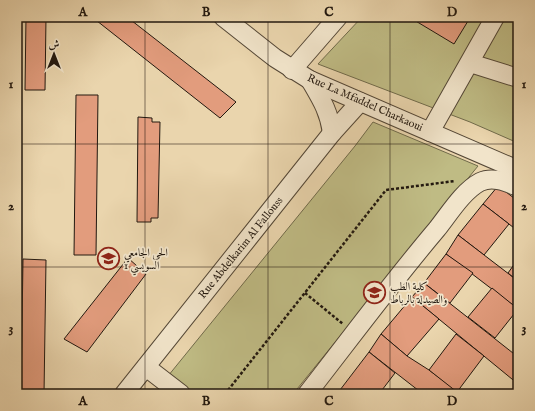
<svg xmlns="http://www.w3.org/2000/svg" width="535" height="411" font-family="'IM FELL English',Amiri,serif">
<rect width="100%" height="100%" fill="#ead5ad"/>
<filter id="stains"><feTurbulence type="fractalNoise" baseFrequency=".005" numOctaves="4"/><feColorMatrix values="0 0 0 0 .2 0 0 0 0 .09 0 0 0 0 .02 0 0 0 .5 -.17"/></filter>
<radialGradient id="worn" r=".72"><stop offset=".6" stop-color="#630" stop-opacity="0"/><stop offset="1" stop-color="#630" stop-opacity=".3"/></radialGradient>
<g fill="#bfbb84" stroke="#706a4a">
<polygon points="362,17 518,17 518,143 470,122 318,64"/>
<polygon points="373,122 478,166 293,394 191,394 168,376 355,146"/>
</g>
<g fill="#e29c7d" stroke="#22180f">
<polygon points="26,17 46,17 45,90 25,90"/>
<polygon points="92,17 127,17 236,102 220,118"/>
<polygon points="416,17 461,17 468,21 454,44 414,20"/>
<polygon points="76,95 98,95 96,255 74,255"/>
<polygon points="138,117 152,118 152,122 160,122 158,218 151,218 151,222 137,222"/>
<polygon points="498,186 518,201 518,231 483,204"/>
<polygon points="483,204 509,224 484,255 458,235"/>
<polygon points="458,235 518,281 518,309 446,254"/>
<polygon points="446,254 473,273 450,303 424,283"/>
<polygon points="128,258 146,274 87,352 64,339"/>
<polygon points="23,259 46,260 44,394 21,394"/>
<polygon points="518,259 518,281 508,273"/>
<polygon points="424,283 518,357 518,384 412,297"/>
<polygon points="492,288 518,309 495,338 468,317"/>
<polygon points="412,297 439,319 407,356 381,334"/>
<polygon points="381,334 407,356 429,370 461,394 423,394 369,352"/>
<polygon points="456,334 484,356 457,392 429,370"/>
<polygon points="369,352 395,373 379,394 345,394 340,390"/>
<polygon points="417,389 423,394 414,394"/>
</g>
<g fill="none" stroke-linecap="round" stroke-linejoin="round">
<defs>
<g id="minor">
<polyline points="223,17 275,58 310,80 518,170"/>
<polyline points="470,63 518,78"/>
<polyline points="292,70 338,17"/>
<path d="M 310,80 C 321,99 329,111 332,133"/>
<polyline points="430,132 495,17"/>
<polyline points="146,367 181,394"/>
<polyline points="124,394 332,133 360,102"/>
<path d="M 307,394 C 350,339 392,282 437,229 C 449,214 463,191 480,182 C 493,176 506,182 518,187"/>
</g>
</defs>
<use href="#minor" stroke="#544736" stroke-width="20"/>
<g stroke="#22180f" stroke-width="2.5" stroke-dasharray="3 2" stroke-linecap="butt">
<polyline points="305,293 343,324"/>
<polyline points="225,394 386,190 455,181"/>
</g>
<use href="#minor" stroke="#f1e4ca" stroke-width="18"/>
</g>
<path fill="none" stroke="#22180f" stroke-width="1" stroke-opacity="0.55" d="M 145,17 L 145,394M 268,17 L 268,394M 390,17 L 390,394M 17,144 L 518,144M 17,267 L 518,267"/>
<defs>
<symbol id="university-ring" viewBox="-11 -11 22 22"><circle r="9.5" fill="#f1e4ca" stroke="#8f2418" stroke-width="1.5"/><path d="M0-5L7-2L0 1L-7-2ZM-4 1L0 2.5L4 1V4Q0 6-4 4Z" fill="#8f2418"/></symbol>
</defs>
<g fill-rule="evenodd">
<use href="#university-ring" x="96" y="246" width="25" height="25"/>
<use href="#university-ring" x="362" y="280" width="25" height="25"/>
</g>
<g text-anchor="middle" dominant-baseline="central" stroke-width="3.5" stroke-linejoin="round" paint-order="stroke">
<g font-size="11" fill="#22180f" stroke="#f1e4ca">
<text transform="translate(365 103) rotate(24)">Rue La Mfaddel Charkaoui</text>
<text transform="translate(241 248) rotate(-51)">Rue Abdelkarim Al Fallouss</text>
</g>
<g font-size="11" fill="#22180f" stroke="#f1e4ca" text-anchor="start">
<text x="124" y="253">الحي الجامعي<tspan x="124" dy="13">السويسي 1</tspan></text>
<text x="390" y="287">كلية الطب<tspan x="390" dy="13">والصيدلة بالرباط</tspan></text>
</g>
</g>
<rect width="535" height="411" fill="none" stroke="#ead5ad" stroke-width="44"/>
<g transform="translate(54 54)" stroke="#f1e4ca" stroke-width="3" paint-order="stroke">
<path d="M0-3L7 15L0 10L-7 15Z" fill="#22180f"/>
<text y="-6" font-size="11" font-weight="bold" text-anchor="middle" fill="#22180f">ش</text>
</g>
<rect x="22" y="22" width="491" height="367" fill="none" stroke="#22180f" stroke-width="1.5"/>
<g font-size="13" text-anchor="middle" font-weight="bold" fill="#22180f">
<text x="83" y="16">A</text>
<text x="206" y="16">B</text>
<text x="329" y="16">C</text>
<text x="452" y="16">D</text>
<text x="11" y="88">1</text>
<text x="524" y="88">1</text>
<text x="11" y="210">2</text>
<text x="524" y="210">2</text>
<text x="11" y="332">3</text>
<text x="524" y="332">3</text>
<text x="83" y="405">A</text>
<text x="206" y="405">B</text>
<text x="329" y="405">C</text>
<text x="452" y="405">D</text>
</g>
<rect width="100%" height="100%" filter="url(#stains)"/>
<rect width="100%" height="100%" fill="url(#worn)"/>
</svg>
